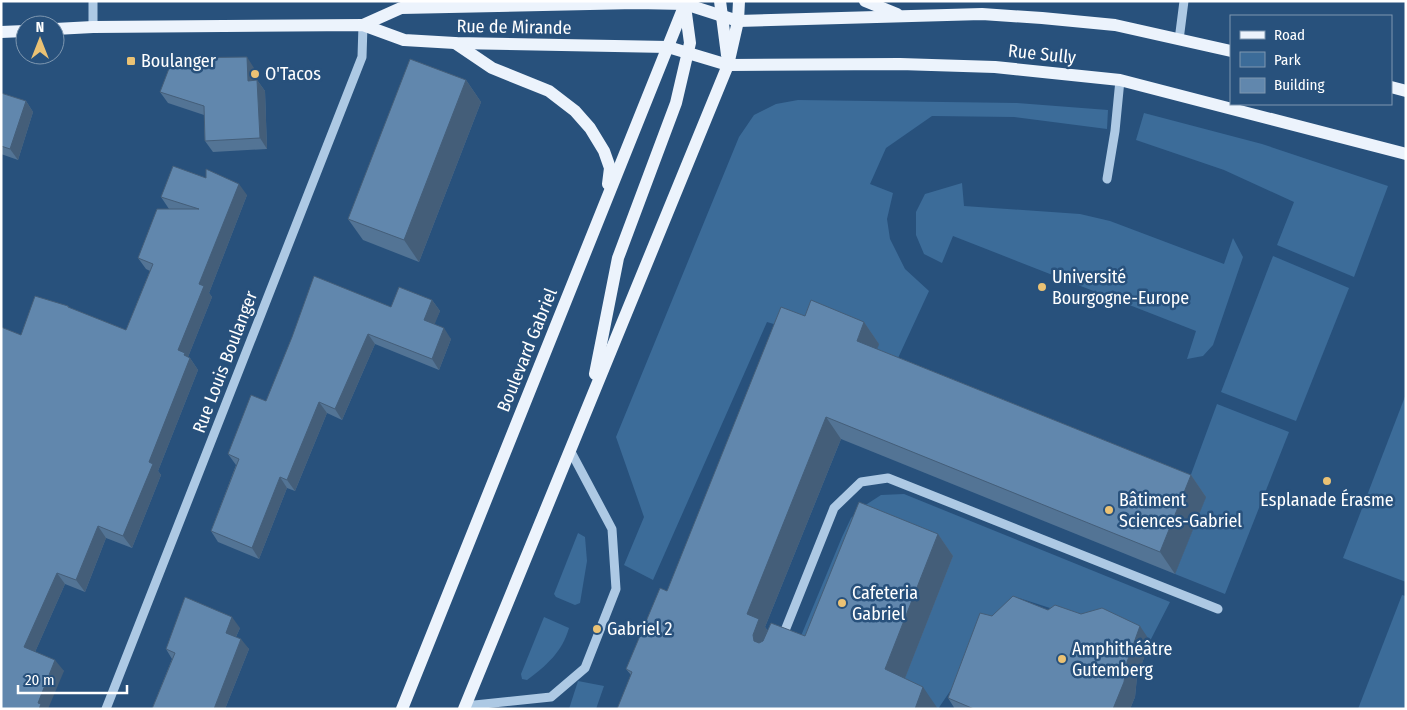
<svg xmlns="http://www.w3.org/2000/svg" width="1407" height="710" font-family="'Fira Sans Condensed',sans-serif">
<rect width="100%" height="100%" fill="#28517c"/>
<g fill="#3c6c99">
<polygon points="798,100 1017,103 1108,110 1107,129 1014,117 932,116 886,148 870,184 893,193 887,219 890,239 905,269 929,291 892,371 872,362 879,344 820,338 767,322 653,580 624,565 644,517 616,437 739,137 754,115 776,104"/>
<polygon points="1144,113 1262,144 1388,186 1354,277 1277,245 1294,202 1224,170 1136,140"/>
<polygon points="962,183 964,206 1080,214 1110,221 1224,264 1233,238 1243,257 1213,345 1203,356 1187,359 1196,331 953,236 942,263 924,254 916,235 916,212 925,194"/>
<polygon points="1273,256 1349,288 1296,421 1221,392"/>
<polygon points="1406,394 1406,582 1343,558"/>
<polygon points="1217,404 1289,432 1225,594 1175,574 1206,497 1186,488"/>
<polygon points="904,494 1170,602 1150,641 1100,635 1050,608 1019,598 1008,605 938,709 796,648 842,537 851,518 864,506 881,495"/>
<polygon points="578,533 585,537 587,561 580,603 575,605 556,597 554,594"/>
<polygon points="1402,595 1406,596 1406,709 1358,709"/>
<path d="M 544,617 L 569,628 C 562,652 547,665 527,680 L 522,679 L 521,674 Z"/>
<polygon points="578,681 604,686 596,709 569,709"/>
</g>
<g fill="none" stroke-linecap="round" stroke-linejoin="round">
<g stroke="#adc9e4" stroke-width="9">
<polyline points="93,1 93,27"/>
<polyline points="1179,40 1184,1"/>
<polyline points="1107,179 1115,131 1120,80"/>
<polyline points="782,638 834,508 861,482 888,478 1218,609"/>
<polyline points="465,706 551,697 585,668 616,589 612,529 570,450"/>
<polyline points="106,709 362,57 363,25"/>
</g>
<g stroke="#ecf3fc" stroke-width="12">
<polyline points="720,1 727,55"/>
<polyline points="865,1 897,14"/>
<polyline points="363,25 401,8 636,3 685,4 738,21 982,14 1042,18 1115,25 1231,51"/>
<polyline points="55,29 93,27 363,25 404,40 455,43 668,47 728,65 900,64 995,67 1120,80 1406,154"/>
<polyline points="1,32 25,31"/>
<polyline points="455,43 492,68 549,91 575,111 590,128 604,151 610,168 608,184"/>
<polyline points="1391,87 1406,91"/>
<polyline points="595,374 618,258 676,103 690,43 685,6"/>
<polyline points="402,709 685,4"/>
<polyline points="464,709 728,65 738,21 739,1"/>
</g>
</g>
<g fill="#537495">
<polygon points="254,68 255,80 257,80 265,91 267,149 213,152 205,141 204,115 168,103 160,92"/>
<polygon points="466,80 481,102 419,262 363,240 348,219"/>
<polygon points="1,93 26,101 33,112 18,160 1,154"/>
<polygon points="247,195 209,293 212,297 188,357 190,358 198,370 158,471 161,475 132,548 106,538 85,592 65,584 35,652 64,671 1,709 21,335 68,306 70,308 126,330 150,271 146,269 138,258 171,209 169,209 161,197"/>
<polygon points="432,300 440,311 434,324 451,339 439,370 375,344 342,420 327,413 295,491 287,488 259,559 218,542 211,531 236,465 228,454 266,401 391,307"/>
<polygon points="805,316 864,322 879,344 877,349 1191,475 1206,497 1175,574 841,439 765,627 768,631 805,636 938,534 953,556 905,678 631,675 626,669 667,591"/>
<polygon points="992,616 1150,641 1137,677 1135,697 1130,709 955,709 948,698"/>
<polygon points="240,628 236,637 249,649 225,709 152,709 172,659 166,649"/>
</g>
<g fill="#445e79">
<polygon points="247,57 254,68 255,92 248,81"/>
<polygon points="257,80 265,91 267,149 260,138"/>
<polygon points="466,80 481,102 419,262 404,240"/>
<polygon points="26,101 33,112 18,160 10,149"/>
<polygon points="239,184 247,195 209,293 212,297 188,357 190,359 190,358 198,370 158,471 161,475 132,548 123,536 149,462 178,350 199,284"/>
<polygon points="432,300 440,311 432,331 424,320"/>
<polygon points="864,322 879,344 872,362 857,341"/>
<polygon points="444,328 451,339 439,370 432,359"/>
<polygon points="368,334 375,344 342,420 335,409"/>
<polygon points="319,402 327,413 295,491 287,480"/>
<polygon points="826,417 841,439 765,627 774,640 768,656 754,641 747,614"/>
<polygon points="1191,475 1206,497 1175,574 1160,552"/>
<polygon points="280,477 287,488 259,559 252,548"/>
<polygon points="98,526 106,538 85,592 76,580"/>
<polygon points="938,534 953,556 900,691 885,669"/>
<polygon points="57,573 65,584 32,659 24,647"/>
<polygon points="232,617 240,628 233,643 226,633"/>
<polygon points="1140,626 1150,641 1137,677 1135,697 1130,709 1113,709 1127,662"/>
<polygon points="241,639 249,649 225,709 214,709"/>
<polygon points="55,660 64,671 48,709 39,709 38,703"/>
<polygon points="923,687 938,709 915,709"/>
</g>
<g fill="#6187ad" stroke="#445e79">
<polygon points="247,57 248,81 257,80 260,138 205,141 204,106 160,92 173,58"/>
<polygon points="410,59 466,80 404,240 348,219"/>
<polygon points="1,93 26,101 10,149 1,146"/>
<polygon points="173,166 206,178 206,169 239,184 199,284 204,286 178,350 185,353 184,355 190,358 149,462 153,464 123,536 98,526 76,580 57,573 24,647 55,660 38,703 41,704 39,709 1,709 1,327 21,335 35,296 68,306 68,307 126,330 153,264 138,258 157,209 199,209 161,197"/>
<polygon points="314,276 391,307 399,287 432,300 424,320 444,328 432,359 368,334 335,409 319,402 287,480 280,477 252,548 211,531 239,459 228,454 251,395 266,401 292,337"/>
<polygon points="811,300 864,322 857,341 1191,475 1160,552 826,417 747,614 759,619 753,635 754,641 759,643 763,641 771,623 805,636 859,502 938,534 885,669 923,687 915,709 617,709 632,672 626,669 660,588 667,591 781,307 805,316"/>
<polygon points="1013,596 1048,610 1055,605 1081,614 1102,608 1140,626 1127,662 1124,682 1113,709 974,709 948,698 980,613 992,616"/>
<polygon points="185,597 232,617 226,633 241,639 214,709 152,709 175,653 166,649"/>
</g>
<g fill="#ebc274" stroke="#28517c" stroke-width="2">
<rect x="126" y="56" width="10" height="10" rx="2.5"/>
<circle cx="255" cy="74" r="5"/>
<circle cx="1042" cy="287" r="5"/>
<circle cx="1327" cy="481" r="5"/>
<circle cx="1109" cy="510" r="5"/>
<circle cx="842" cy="603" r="5"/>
<circle cx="597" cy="629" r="5"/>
<circle cx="1062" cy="659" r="5"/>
</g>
<g text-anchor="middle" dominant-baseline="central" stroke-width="5" stroke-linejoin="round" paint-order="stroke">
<g font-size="18" fill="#fff" stroke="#28517c">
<text transform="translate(514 27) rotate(1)">Rue de Mirande</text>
<text transform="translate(1042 54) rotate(6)">Rue Sully</text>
<text transform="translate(527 350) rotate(-68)">Boulevard Gabriel</text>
<text transform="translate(225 362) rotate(-69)">Rue Louis Boulanger</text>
</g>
<g font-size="18" fill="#fff" stroke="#28517c" text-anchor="start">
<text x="141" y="61">Boulanger</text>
<text x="265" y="74">O'Tacos</text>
<text x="1052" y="277">Université<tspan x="1052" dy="21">Bourgogne-Europe</tspan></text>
<text x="1119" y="500">Bâtiment<tspan x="1119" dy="21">Sciences-Gabriel</tspan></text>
<text x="1327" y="500" text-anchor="middle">Esplanade Érasme</text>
<text x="852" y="593">Cafeteria<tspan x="852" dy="21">Gabriel</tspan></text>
<text x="607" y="629">Gabriel 2</text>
<text x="1072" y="649">Amphithéâtre<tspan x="1072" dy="21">Gutemberg</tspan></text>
</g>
</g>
<rect width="1407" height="710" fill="none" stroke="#ffffff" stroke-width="5"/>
<rect x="1230" y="15" width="162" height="90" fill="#28517c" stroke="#7e97b0"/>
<rect x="1240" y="31" width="25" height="8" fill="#ecf3fc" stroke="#7e97b0"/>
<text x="1274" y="40" font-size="15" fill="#ffffff">Road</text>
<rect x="1240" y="52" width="25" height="15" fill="#3c6c99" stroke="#7e97b0"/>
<text x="1274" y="65" font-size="15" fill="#ffffff">Park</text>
<rect x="1240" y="78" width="25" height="15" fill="#6187ad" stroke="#7e97b0"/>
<text x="1274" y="90" font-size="15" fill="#ffffff">Building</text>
<g transform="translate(40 40)"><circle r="24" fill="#28517c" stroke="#7e97b0"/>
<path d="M0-4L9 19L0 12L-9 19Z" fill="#ebc274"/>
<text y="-8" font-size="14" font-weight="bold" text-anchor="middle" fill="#ffffff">N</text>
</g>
<path d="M18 685v8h109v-8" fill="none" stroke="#ffffff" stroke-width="2.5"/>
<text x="25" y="685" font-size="15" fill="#ffffff" stroke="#28517c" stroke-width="4" paint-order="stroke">20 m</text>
</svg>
